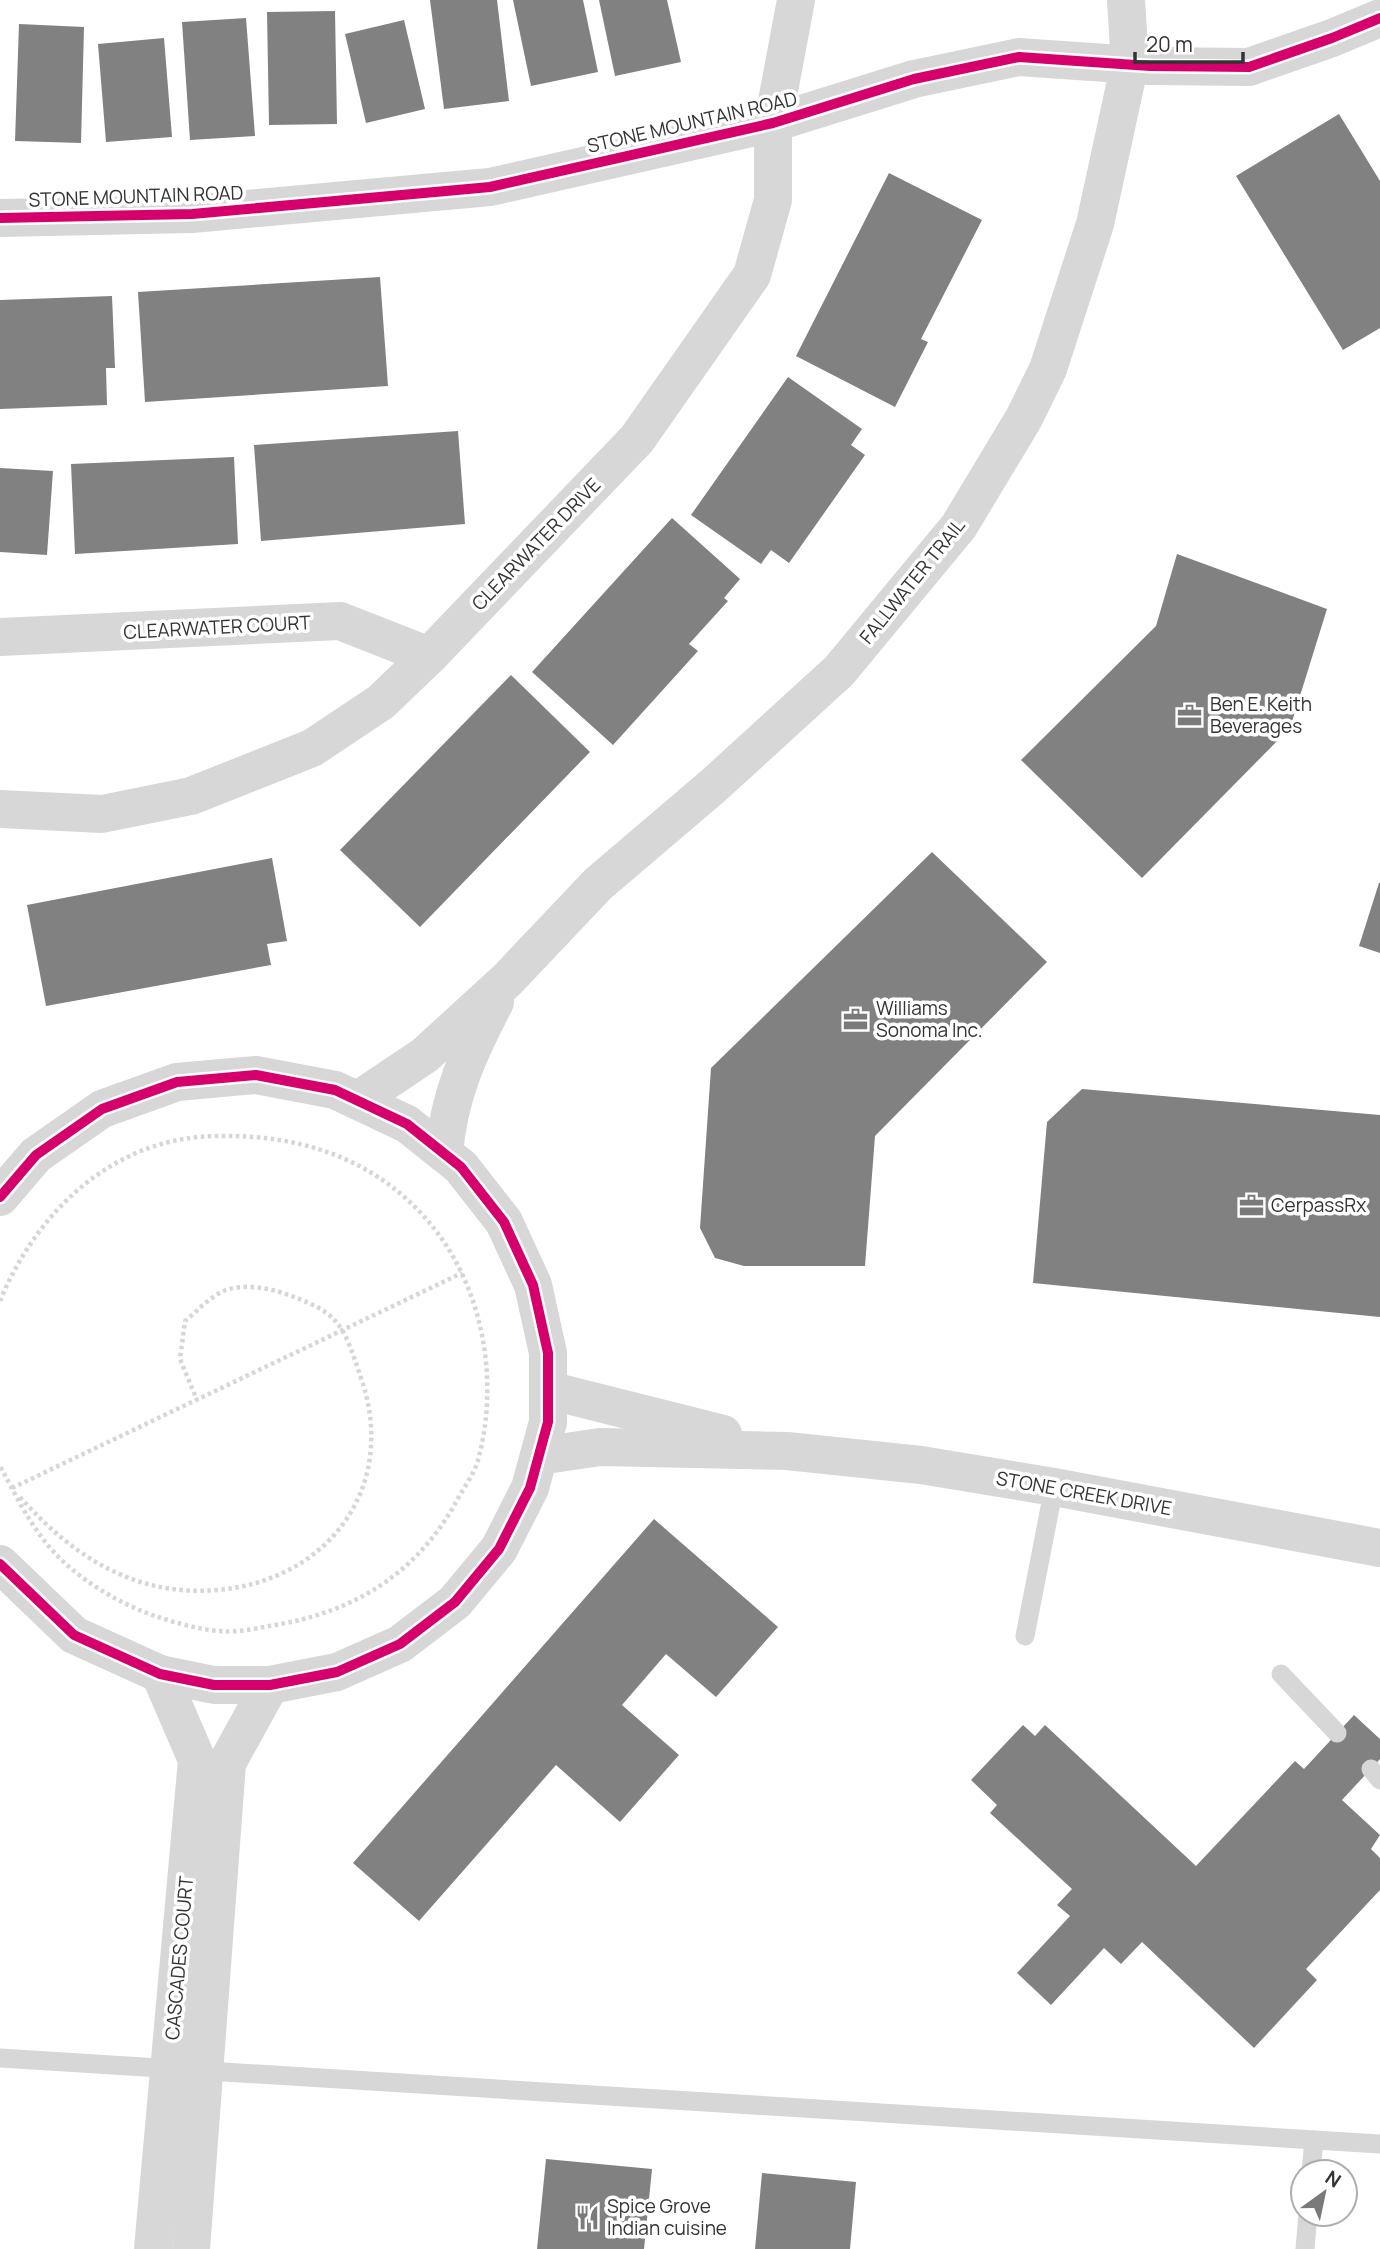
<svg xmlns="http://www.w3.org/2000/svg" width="1380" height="2249" font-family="Manrope,sans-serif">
<rect width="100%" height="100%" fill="#fff"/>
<g fill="#818181">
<polygon points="430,0 497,0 509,101 444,109"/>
<polygon points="513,0 583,0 598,72 531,86"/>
<polygon points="599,0 667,0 681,62 615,76"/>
<polygon points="335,11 337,124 269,125 267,12"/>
<polygon points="246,18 255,136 190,140 182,22"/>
<polygon points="404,20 425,109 366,123 345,34"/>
<polygon points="19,24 84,27 81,143 15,141"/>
<polygon points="164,38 172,137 106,142 98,44"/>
<polygon points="1339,114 1380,181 1380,328 1343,350 1236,176"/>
<polygon points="889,173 982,220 921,339 928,342 895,407 796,356"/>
<polygon points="380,277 388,386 145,402 138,292"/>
<polygon points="112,296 115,368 106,368 107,405 0,409 0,300"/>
<polygon points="788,377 862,429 851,445 865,455 789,563 771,550 761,564 691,515"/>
<polygon points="458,431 465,524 261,541 254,445"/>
<polygon points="234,457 238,544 75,554 71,464"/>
<polygon points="0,468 53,471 47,555 0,552"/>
<polygon points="672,518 740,579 724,598 728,601 689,644 698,651 613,745 532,672"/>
<polygon points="1177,554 1327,609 1290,728 1142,878 1021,760 1156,626"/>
<polygon points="511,675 590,752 420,927 340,850"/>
<polygon points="932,852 1047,962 875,1136 865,1266 744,1266 715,1258 700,1228 711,1068"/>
<polygon points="272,858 287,941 267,944 271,965 46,1006 27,905"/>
<polygon points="1379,883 1380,883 1380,953 1359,946"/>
<polygon points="1082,1089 1380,1115 1380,1317 1033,1283 1047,1122"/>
<polygon points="654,1519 778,1627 716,1697 666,1654 622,1705 679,1755 620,1822 556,1765 419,1921 353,1863"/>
<polygon points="1354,1715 1380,1739 1380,1759 1342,1800 1380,1835 1371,1849 1380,1858 1380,1890 1306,1969 1317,1980 1254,2048 1142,1942 1121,1964 1104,1948 1051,2005 1017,1973 1070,1916 1057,1905 1072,1889 990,1813 997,1805 971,1780 1023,1725 1035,1736 1045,1725 1196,1866 1295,1761 1304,1769"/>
<polygon points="546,2159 652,2169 644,2249 537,2249"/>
<polygon points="762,2173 856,2182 850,2249 755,2249"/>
</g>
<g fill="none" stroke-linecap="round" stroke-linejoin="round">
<g stroke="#d6d6d6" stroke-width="4.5" stroke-dasharray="3.5 3.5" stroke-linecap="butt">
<path d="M 0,1301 C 37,1211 113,1138 215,1136 C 298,1134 373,1157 428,1221 C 483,1285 500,1380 478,1460 C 474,1475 462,1490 455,1504 C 415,1575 353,1612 275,1625 C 258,1628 237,1633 220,1631 C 200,1630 177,1623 158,1617 C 116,1603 70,1575 43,1539 C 26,1517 13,1490 0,1466"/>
<polyline points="12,1488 462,1273"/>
<path d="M 20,1497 C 72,1556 135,1597 217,1590 C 328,1581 399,1487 361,1378 C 342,1321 339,1312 280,1292 C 263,1287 234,1283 218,1294 C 206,1301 196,1312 185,1321 L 180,1359 L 197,1400"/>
</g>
<g stroke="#d7d7d7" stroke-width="19">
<polyline points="1025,1636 1054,1487"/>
<polyline points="1281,1674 1337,1733"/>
<polyline points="1371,1769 1380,1780"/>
<polyline points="0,2058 1380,2144"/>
<polyline points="1311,2172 1314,2140"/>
<polyline points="1305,2249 1308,2214"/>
</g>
<g stroke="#d7d7d7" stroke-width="38">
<polyline points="0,218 192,214 490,187 773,123 914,79 1019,57 1150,66 1249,67 1332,38 1380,18"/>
<polyline points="0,637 340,621 429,656"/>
<polyline points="0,809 102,814 191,796 312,748 381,702 429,656 637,439 752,275 773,200 773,123 796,0"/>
<polyline points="358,1100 425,1055 508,979 598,884 713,786 839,671 959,526 1024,418 1048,369 1095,224 1130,63 1126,0"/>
<path d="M 444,1153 C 449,1095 468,1054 495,1002"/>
<polyline points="0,1197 36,1155 102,1109 177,1082 256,1075 335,1090 407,1124 461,1167 504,1222 533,1285 548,1353 548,1422 530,1488 499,1549 455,1602 400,1644 337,1672 270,1685 214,1685 160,1674 74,1635 0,1564"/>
<polyline points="548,1390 723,1434"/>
<polyline points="539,1456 600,1447 787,1451 921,1465 1054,1487 1380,1548"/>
<polyline points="153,2249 197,1760 160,1674"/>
<polyline points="191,2249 227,1763 270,1685"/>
</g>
<defs>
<g id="cycleway">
<polyline points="0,218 192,214 490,187 773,123 914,79 1019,57 1150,66 1249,67 1332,38 1380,18"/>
<polyline points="0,1197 36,1155 102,1109 177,1082 256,1075 335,1090 407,1124 461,1167 504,1222 533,1285 548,1353 548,1422 530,1488 499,1549 455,1602 400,1644 337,1672 270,1685 214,1685 160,1674 74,1635 0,1564"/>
</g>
</defs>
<use href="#cycleway" stroke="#fff" stroke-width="15"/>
<use href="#cycleway" stroke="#d6006c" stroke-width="10"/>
</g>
<defs>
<symbol id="office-bare" viewBox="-9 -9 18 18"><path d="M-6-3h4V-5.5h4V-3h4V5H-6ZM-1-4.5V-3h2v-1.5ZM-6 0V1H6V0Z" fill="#7a7a7a" stroke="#fff" stroke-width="2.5" paint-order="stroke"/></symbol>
<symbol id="restaurant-bare" viewBox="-9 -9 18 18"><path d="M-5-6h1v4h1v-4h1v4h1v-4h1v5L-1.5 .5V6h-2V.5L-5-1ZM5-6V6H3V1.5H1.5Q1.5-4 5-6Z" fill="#7a7a7a" stroke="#fff" stroke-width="2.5" paint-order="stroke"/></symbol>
</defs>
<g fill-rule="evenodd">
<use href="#office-bare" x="1172" y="698" width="35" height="35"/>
<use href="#office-bare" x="838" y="1002" width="35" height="35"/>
<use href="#office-bare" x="1234" y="1188" width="35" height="35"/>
<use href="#restaurant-bare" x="570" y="2200" width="35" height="35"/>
</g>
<g text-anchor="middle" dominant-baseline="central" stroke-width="7" stroke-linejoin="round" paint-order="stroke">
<g font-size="19" fill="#333" stroke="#fff">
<text transform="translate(692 122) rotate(-13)">STONE MOUNTAIN ROAD</text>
<text transform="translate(136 196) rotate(-2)">STONE MOUNTAIN ROAD</text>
<text transform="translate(536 544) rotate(-46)">CLEARWATER DRIVE</text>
<text transform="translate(912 581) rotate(-51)">FALLWATER TRAIL</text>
<text transform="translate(217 627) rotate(-3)">CLEARWATER COURT</text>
<text transform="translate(1084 1493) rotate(10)">STONE CREEK DRIVE</text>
<text transform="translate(179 1958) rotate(-85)">CASCADES COURT</text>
</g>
<g font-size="19" fill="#333" stroke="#fff" text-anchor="start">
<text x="1210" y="704">Ben E. Keith<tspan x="1210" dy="22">Beverages</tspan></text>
<text x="876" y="1008">Williams<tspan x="876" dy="22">Sonoma Inc.</tspan></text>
<text x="1271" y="1205">CerpassRx</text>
<text x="607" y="2206">Spice Grove<tspan x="607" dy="22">Indian cuisine</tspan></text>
</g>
</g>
<g transform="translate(1324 2193) rotate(33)"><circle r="33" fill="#ffffff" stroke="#adadad" stroke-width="2"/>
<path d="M0-5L12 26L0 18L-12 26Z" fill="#7a7a7a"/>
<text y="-10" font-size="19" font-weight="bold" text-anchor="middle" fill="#333333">N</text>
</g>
<path d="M1135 52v10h108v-10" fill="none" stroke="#333333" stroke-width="3.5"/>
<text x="1146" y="52" font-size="21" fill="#333333" stroke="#ffffff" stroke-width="5" paint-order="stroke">20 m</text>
</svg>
